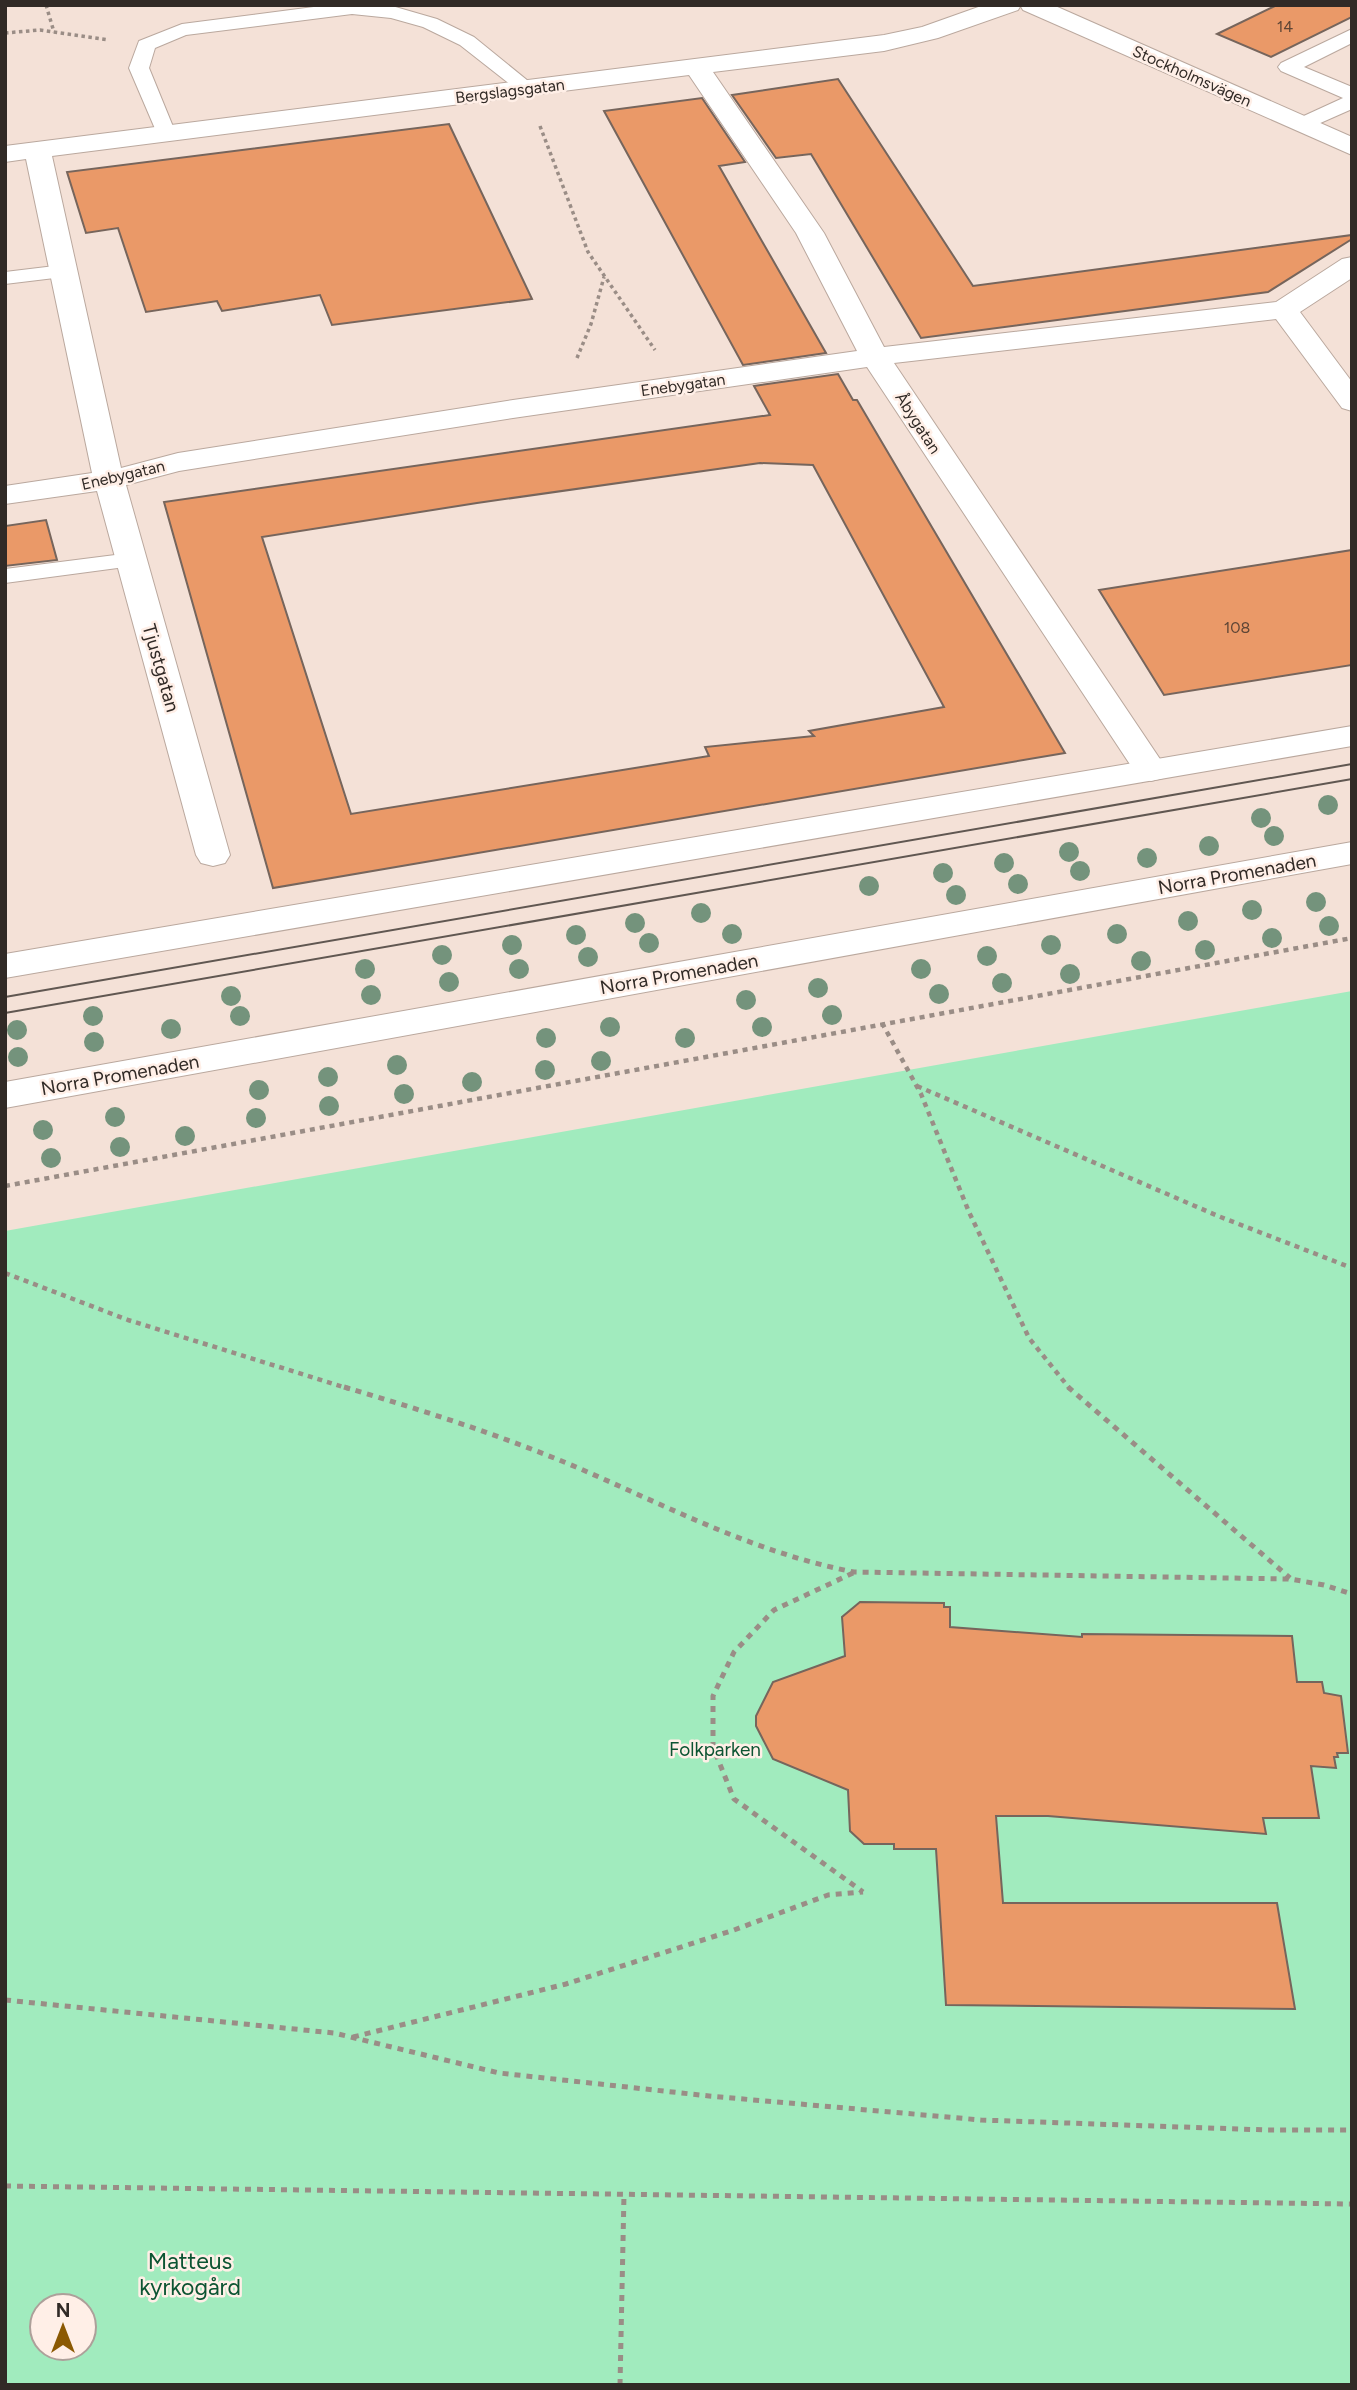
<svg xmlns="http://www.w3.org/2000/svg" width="1357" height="2390" font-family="Figtree,sans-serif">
<rect width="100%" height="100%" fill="#f4e1d7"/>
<path fill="#a1ebbe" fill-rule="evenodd" d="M 1352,991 L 1352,2385 L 5,2385 L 5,1231 ZM 42,2306 L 84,2306 L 84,2348 L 42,2348 Z"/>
<g fill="#ea9968" stroke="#76655c" stroke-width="2" fill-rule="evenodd">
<polygon points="1277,5 1352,5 1352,17 1271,57 1217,34"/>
<polygon points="838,79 973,286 1352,235 1352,239 1268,292 921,338 811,154 776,158 732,95"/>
<polygon points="702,98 745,162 719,166 826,353 743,365 604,111"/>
<polygon points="449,124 532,299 332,325 320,295 222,311 217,301 146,312 118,228 86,233 67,172"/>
<path d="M 838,374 L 853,400 L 857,400 L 1065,753 L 273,888 L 164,502 L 770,415 L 754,386 ZM 760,463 L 813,465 L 944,707 L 809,731 L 814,736 L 705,747 L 709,756 L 351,814 L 262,537 L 477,503 Z"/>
<polygon points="46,520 57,560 5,566 5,526"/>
<polygon points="1352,550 1352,665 1164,695 1099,590"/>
<polygon points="860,1602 944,1603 944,1607 950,1607 950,1627 1082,1637 1082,1634 1292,1636 1297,1682 1322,1682 1324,1693 1341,1696 1348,1753 1337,1753 1338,1757 1334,1757 1336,1768 1311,1766 1319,1818 1263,1818 1266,1834 1048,1816 996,1816 1003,1903 1277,1903 1295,2009 946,2005 936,1849 894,1849 894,1844 864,1844 850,1831 848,1790 773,1759 756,1726 756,1716 773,1682 845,1656 842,1617"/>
</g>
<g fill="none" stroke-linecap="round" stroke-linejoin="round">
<defs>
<g id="lane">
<polygon points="329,5 392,6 437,19 474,37 538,89 535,93 521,93 460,45 423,27 391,18 352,14 186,35 155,48 149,68 176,134 173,138 159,138 129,68 139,41 182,24"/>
<polygon points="1352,29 1352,43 1304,67 1352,87 1352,109 1309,128 1295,128 1292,124 1295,120 1343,98 1281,71 1278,67 1281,63"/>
<polygon points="63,265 71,266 74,271 71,276 5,284 5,272"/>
<polygon points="131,553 140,555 143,560 140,565 5,583 5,569"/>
</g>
<path id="street" d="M 984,5 L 1021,5 L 1018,10 L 938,38 L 884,51 L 713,72 L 824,233 L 884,347 L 1276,302 L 1342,259 L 1352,257 L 1352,278 L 1300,312 L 1352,382 L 1352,411 L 1342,408 L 1276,319 L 894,363 L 1168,771 L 1163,778 L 1151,781 L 1139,778 L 867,367 L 513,418 L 179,471 L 126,485 L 230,855 L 225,863 L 213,866 L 201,863 L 196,855 L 97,491 L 5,504 L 5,486 L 92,473 L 26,159 L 5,162 L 5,146 L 884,35 L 922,27 ZM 689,75 L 796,233 L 857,351 L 513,400 L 178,453 L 121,468 L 52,156 Z"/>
<g id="secondary">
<polygon points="1020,5 1053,5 1352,137 1352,155 1023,10"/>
<polygon points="1352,726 1352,746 5,978 5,954"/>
<polygon points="1352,842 1352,864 5,1108 5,1082"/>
</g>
</defs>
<use href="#lane" stroke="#baa89e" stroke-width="2"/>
<use href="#street" stroke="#baa89e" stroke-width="2"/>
<use href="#secondary" stroke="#baa89e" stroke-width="2"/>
<g stroke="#9a8d86" stroke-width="3.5" stroke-dasharray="3.5 3.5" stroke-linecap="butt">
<polyline points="46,5 54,32"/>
<polyline points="5,33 40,30 109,40"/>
<polyline points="540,126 588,252 655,350"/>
<polyline points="577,358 591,324 604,277"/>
</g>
<g stroke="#9a8d86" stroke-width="4.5" stroke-dasharray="5 5" stroke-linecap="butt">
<polyline points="882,1023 921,1094 969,1212 1029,1338 1070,1389"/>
<polyline points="917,1086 1218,1216 1352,1268"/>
<polyline points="5,1186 1352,938"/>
<polyline points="5,1273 128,1320 350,1389"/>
</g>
<g stroke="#9a8d86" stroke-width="5" stroke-dasharray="6 6" stroke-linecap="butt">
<path d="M 344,1387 C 422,1410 500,1435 576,1467 C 667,1506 755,1553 854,1572 L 1290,1579 L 1324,1585 L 1352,1594"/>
<polyline points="1068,1387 1290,1578"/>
<polyline points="853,1573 774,1610 734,1652 713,1696 713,1747 734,1799 863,1892"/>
<polyline points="5,2000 334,2033 499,2073 709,2096 981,2120 1267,2130 1352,2130"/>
<polyline points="353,2037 566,1984 734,1930 828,1895 863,1892"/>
<polyline points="5,2186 1352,2204"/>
<polyline points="620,2385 624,2194"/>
</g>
<use href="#lane" fill="#fff" fill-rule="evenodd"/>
<use href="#street" fill="#fff" fill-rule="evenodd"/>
<use href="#secondary" fill="#fff" fill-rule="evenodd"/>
<g stroke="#605751" stroke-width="2">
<polyline points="5,997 1352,764"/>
<polyline points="5,1013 1352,779"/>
</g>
</g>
<g fill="#74937c">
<circle cx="1328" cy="805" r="10"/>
<circle cx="1261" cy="818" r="10"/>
<circle cx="1274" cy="836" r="10"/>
<circle cx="1209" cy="846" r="10"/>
<circle cx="1069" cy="852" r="10"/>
<circle cx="1147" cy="858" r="10"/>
<circle cx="1004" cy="863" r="10"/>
<circle cx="1080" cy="871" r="10"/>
<circle cx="943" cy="873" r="10"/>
<circle cx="1018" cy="884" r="10"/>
<circle cx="869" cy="886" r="10"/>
<circle cx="956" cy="895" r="10"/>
<circle cx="1316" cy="902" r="10"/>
<circle cx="1252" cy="910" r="10"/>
<circle cx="701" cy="913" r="10"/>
<circle cx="1188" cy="921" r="10"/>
<circle cx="635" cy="923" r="10"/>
<circle cx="1329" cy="926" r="10"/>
<circle cx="732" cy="934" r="10"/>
<circle cx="1117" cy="934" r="10"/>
<circle cx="576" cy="935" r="10"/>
<circle cx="1272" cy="938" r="10"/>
<circle cx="649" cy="943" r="10"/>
<circle cx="512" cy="945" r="10"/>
<circle cx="1051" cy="945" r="10"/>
<circle cx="1205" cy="950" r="10"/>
<circle cx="442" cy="955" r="10"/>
<circle cx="987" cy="956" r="10"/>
<circle cx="588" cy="957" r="10"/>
<circle cx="1141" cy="961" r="10"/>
<circle cx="365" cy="969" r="10"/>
<circle cx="519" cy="969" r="10"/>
<circle cx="921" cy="969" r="10"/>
<circle cx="1070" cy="974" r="10"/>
<circle cx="449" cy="982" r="10"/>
<circle cx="1002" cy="983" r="10"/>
<circle cx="818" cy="988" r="10"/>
<circle cx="939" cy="994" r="10"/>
<circle cx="371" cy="995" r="10"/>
<circle cx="231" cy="996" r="10"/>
<circle cx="746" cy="1000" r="10"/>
<circle cx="832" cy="1015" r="10"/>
<circle cx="93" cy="1016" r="10"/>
<circle cx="240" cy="1016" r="10"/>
<circle cx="610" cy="1027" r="10"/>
<circle cx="762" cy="1027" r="10"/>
<circle cx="171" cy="1029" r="10"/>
<circle cx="17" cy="1030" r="10"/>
<circle cx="546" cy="1038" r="10"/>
<circle cx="685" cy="1038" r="10"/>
<circle cx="94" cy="1042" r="10"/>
<circle cx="18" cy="1057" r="10"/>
<circle cx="601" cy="1061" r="10"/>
<circle cx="397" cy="1065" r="10"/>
<circle cx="545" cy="1070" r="10"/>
<circle cx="328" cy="1077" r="10"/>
<circle cx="472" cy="1082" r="10"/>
<circle cx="259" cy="1090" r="10"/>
<circle cx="404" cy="1094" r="10"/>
<circle cx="329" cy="1106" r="10"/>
<circle cx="115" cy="1117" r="10"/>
<circle cx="256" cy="1118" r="10"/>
<circle cx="43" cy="1130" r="10"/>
<circle cx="185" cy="1136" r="10"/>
<circle cx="120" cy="1147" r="10"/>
<circle cx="51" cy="1158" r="10"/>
</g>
<g text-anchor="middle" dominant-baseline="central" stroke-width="5" stroke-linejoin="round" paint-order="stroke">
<g font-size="16" fill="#5f4636">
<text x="1285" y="26">14</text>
<text x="1237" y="627">108</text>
</g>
<g font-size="16" fill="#312a26" stroke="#ffefe7">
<text transform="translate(1192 76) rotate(24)">Stockholmsvägen</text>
<text transform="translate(510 91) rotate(-7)">Bergslagsgatan</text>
<text transform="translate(683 385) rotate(-8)">Enebygatan</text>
<text transform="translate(918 423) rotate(57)">Åbygatan</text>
<text transform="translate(123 475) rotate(-13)">Enebygatan</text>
</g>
<g font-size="19" fill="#312a26" stroke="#ffefe7">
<text transform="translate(161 668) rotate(74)">Tjustgatan</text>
<text transform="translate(1237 874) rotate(-10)">Norra Promenaden</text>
<text transform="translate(679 974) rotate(-10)">Norra Promenaden</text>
<text transform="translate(120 1075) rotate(-10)">Norra Promenaden</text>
</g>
<g font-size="19" fill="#0c5432" stroke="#ffefe7">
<text x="715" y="1749">Folkparken</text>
</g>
<g font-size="23" fill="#0c5432" stroke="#ffefe7">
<text x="190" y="2261">Matteus<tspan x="190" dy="26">kyrkogård</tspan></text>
</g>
</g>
<rect width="1357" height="2390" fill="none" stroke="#312a26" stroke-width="14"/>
<g transform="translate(63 2327)"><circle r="33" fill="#ffefe7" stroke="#ada09a" stroke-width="2"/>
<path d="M0-5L12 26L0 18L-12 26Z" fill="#8b5903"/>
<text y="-10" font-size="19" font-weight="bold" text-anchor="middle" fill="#312a26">N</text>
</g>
</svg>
